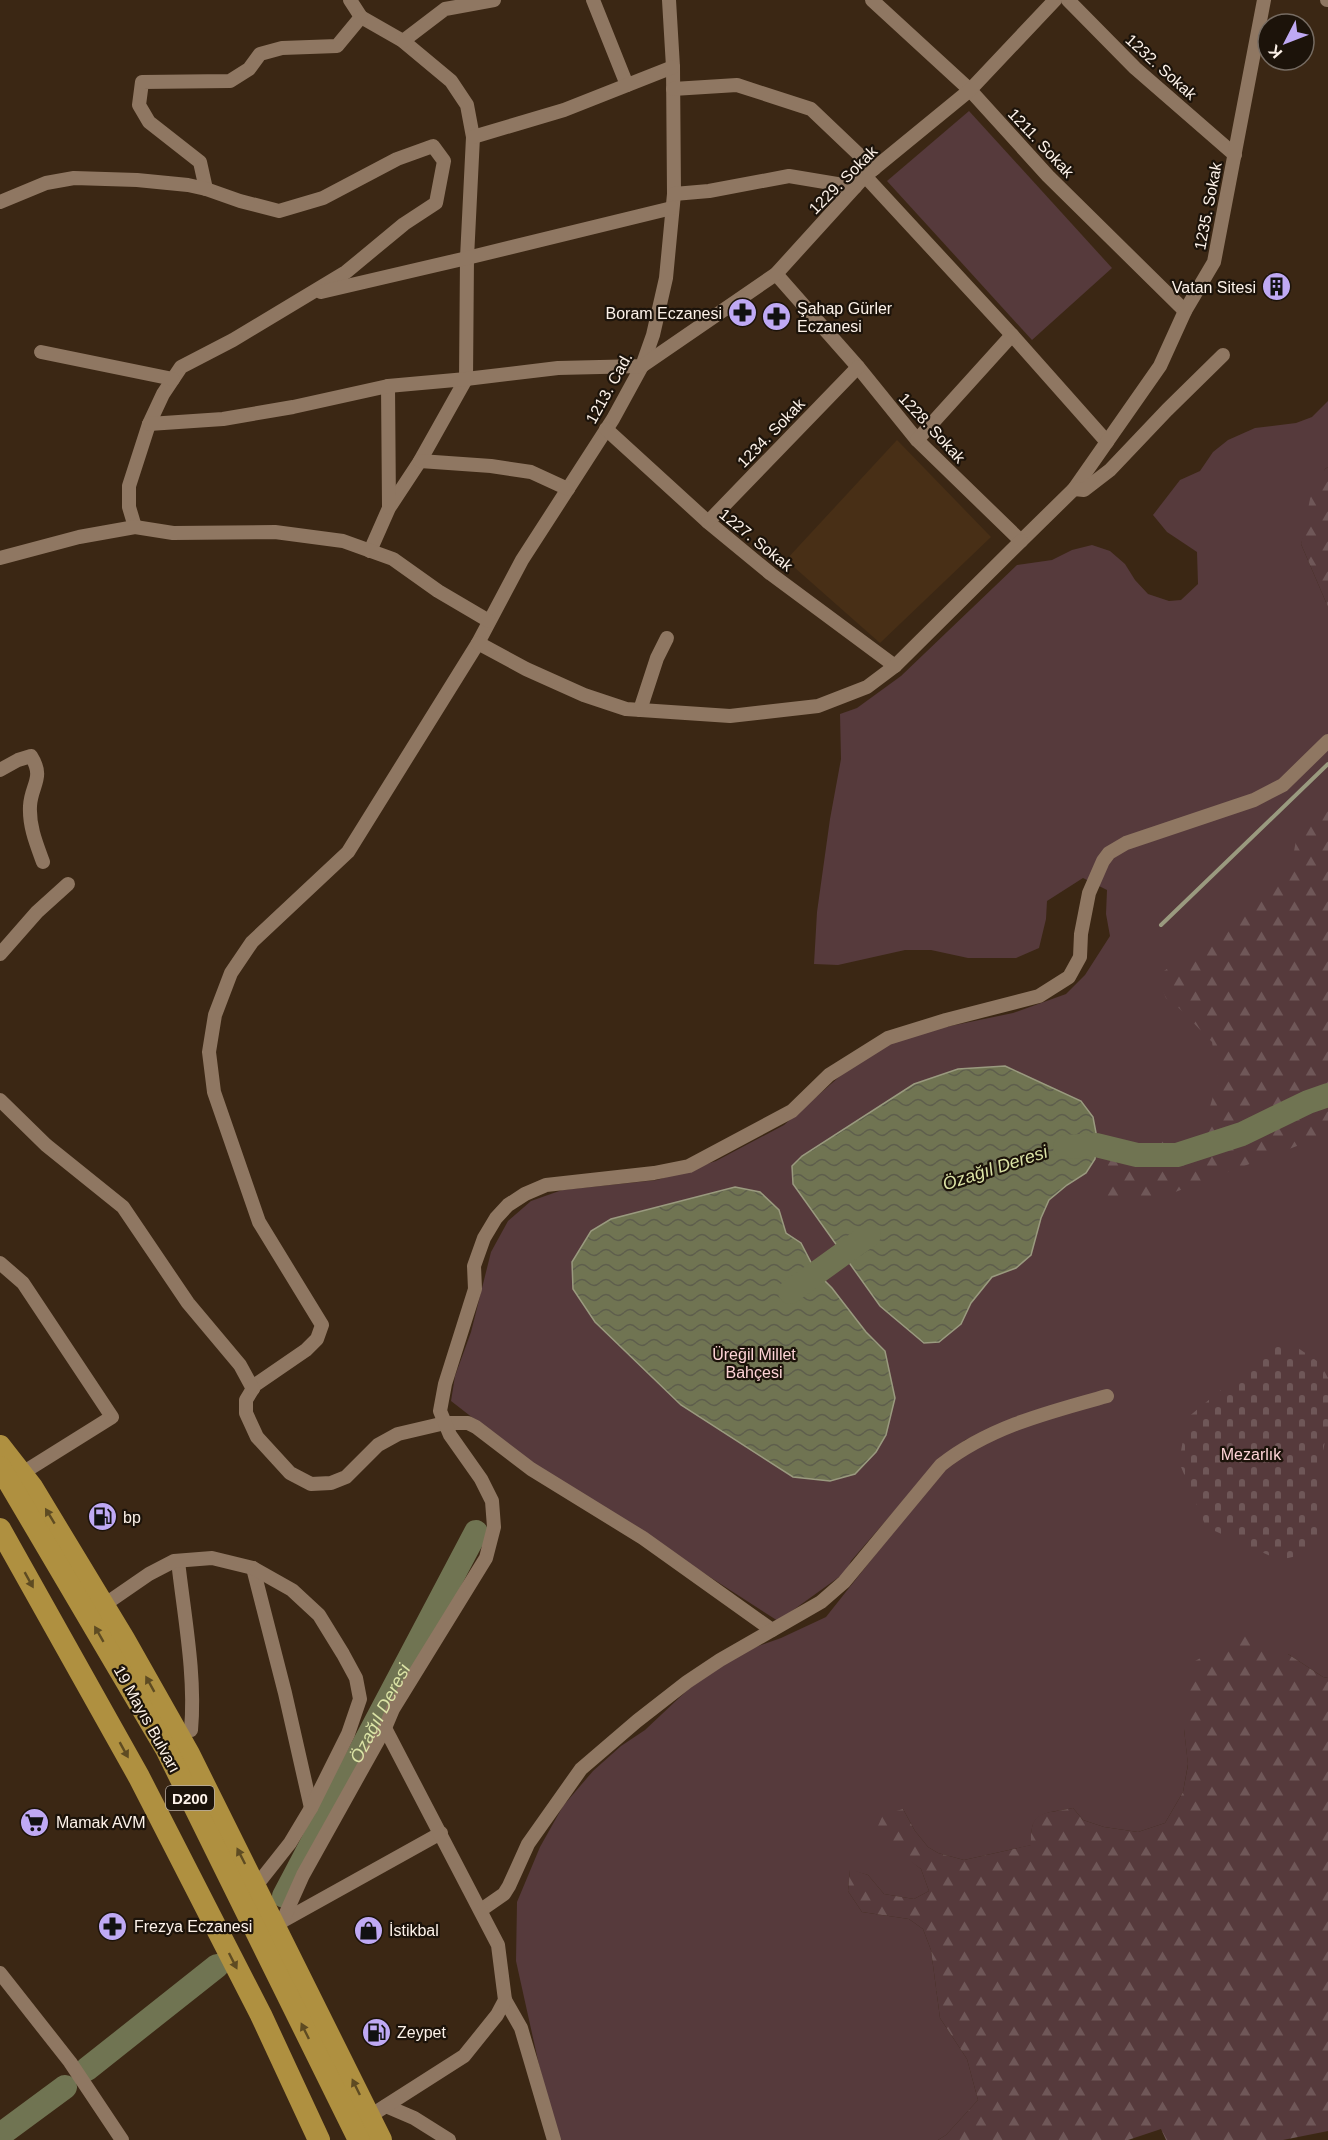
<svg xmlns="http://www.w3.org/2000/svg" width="1328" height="2140" font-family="Arial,sans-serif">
<defs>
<pattern id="forest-firs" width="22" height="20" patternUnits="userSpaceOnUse" patternTransform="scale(1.5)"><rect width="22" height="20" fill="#563a3c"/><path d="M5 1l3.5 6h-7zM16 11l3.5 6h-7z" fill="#6f5758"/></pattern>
<pattern id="cemetery-stones" width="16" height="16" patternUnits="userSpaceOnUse" patternTransform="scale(1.5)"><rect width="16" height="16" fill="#563a3c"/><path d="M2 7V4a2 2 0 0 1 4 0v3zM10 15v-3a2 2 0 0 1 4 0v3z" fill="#6f5758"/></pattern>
<pattern id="water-waves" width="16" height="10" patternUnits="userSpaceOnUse" patternTransform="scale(1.5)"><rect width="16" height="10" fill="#707452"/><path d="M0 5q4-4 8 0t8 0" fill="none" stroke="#5e5e4c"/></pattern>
</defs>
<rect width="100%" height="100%" fill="#3b2714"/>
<polygon fill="#482f16" points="897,440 991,537 880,643 786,560"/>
<g fill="#563a3c">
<polygon points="969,111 1112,268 1032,340 887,181"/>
<path d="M 1328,401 L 1328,467 L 1325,469 L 1301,544 L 1328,607 L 1328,1678 L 1323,1677 L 1288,1654 L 1184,1729 L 1188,1764 L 1183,1792 L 1165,1823 L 1138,1832 L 1104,1827 L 1083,1820 L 1073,1808 C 1045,1814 1028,1810 1032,1845 L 964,1860 L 938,1853 L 928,1847 L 915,1831 L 903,1809 L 905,1856 L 921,1869 L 929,1891 L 914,1899 L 884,1894 L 868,1875 L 850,1870 L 848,1891 L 862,1912 L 909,1919 L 923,1929 L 931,1950 L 940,2018 L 967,2059 L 978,2100 L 946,2135 L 938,2140 L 559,2140 L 539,2065 L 516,1961 L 517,1902 L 540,1847 L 563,1806 L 593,1771 L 621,1746 L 645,1730 L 697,1681 L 744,1651 L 781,1638 L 826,1617 L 944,1468 L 978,1435 L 965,1440 L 934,1465 L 851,1561 L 846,1572 L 778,1621 L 518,1453 L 451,1401 L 455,1376 L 471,1332 L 491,1252 L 508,1221 L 531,1201 L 562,1190 L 657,1180 L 716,1161 L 784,1125 L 855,1063 L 881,1047 L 926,1031 L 1013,1013 L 1066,994 L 1085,975 L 1110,936 L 1106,914 L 1107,890 L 1083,878 L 1047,901 L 1046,919 L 1039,948 L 1016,958 L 968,958 L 931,950 L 905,950 L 838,965 L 814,964 L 817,912 L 830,819 L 841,759 L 840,714 L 857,708 L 901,676 L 1017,565 L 1052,560 L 1072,550 L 1092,545 L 1110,551 L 1125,564 L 1135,580 L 1148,594 L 1169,601 L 1181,600 L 1198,584 L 1197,552 L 1167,532 L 1153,515 L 1180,480 L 1200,471 L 1213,452 L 1228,440 L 1255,428 L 1296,423 L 1312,417 Z"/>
</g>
<g fill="url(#forest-firs)">
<polygon points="1328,467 1328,607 1301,544 1311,494 1325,469"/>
<polygon points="1328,799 1328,1137 1310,1141 1162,1197 1105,1199 1105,1173 1110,1158 1127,1148 1150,1140 1175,1141 1190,1137 1208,1113 1218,1080 1212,1042 1180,1009 1166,998 1160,983 1164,971 1181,959 1207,950 1226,935 1242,902 1257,891 1283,878 1291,867 1298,830"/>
<path d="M 1246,1633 L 1288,1654 L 1323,1677 L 1328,1678 L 1328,2131 L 1283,2140 L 1166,2140 L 1161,2129 L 1128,2140 L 938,2140 L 946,2135 L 978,2100 L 967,2059 L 940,2018 L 931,1950 L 923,1929 L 909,1919 L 862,1912 L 848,1891 L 850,1869 L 868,1875 L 884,1894 L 914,1899 L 929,1891 L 921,1869 L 888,1845 L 877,1828 L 883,1815 L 903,1809 L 915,1831 L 928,1847 L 938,1853 L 964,1860 L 1031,1845 C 1030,1808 1042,1815 1073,1808 L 1083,1820 L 1104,1827 L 1138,1832 L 1165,1823 L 1183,1792 L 1188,1765 L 1184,1729 L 1186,1666 Z"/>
</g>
<polygon fill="url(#cemetery-stones)" points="1295,1346 1320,1363 1328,1378 1328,1428 1319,1469 1317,1501 1323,1528 1297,1556 1279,1560 1206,1527 1179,1462 1187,1418 1273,1347"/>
<g fill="url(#water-waves)" stroke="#9a9a7f" stroke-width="1.5">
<polygon points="1005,1066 1081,1101 1093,1117 1097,1138 1095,1159 1086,1173 1067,1185 1049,1200 1041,1218 1031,1255 1016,1268 992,1277 971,1303 961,1324 939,1342 924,1343 880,1306 793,1184 792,1166 802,1156 914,1084 958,1069"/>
<polygon points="735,1187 760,1192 779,1210 786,1233 801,1243 816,1272 832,1288 866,1332 885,1351 895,1398 886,1435 876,1452 855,1474 830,1481 793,1477 681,1405 595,1322 573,1289 572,1262 591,1231 611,1219"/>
</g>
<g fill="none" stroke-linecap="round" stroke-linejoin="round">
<polyline stroke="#9a9a7f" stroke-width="4" points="1161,925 1328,764"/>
<g stroke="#707452" stroke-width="24">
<polyline points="1065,1147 1096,1145 1137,1155 1177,1155 1242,1134 1308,1102 1328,1095"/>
<polyline points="790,1292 869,1235"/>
<path id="s1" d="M 284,1896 L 476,1532"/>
<polyline points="87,2069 217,1966"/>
<polyline points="0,2135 65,2087"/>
</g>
<g stroke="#8f7762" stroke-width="14">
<polyline points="350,0 361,17 403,41 451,81 467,105 473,137 467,258 466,379 420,461 389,508 370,551"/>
<polyline points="593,0 627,85"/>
<polyline points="669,0 673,67 674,194 666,278 653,335 642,366 613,419 522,560 478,643 348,852 252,942 231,973 215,1015 209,1052 214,1092 259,1222 322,1325 317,1339 306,1350 255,1385 246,1400 246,1413 257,1437 290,1473 311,1484 331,1483 346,1477 378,1445 398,1434 445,1423 468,1423 476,1427 531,1469 643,1538 772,1630"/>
<polyline points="872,0 970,90 1048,176 1185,311"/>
<polyline points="1068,0 1135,68 1235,155"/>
<polyline points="1327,0 1328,0"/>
<polyline points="403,41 445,9 494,0"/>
<polyline points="673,89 737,85 811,109 874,169"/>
<polyline points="473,137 564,110 673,67"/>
<polyline points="865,176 1012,335 1107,442"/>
<polyline points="206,189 200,162 149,122 139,105 142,82 230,81 249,69 260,54 282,48 337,46 361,17"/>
<polyline points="674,194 709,191 789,176 855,187"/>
<polyline points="0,202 46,183 74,178 137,180 188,185 206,189 240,201 279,211 323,198 397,159 433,146 444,161 436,203 404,224 346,272 233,340 181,367 163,394 149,424 129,486 129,507 135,527"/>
<polyline points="776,274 858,367 917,440 1021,541 1074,489 1160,366 1185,311 1214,262 1264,0"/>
<polyline points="321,292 467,258 672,208"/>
<polyline points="41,352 173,379"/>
<polyline points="388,386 389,507"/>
<polyline points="149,424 223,419 293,407 388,386 466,379 558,368 642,366 776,274 865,176 970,90 1055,0"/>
<polyline points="606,429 708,522 771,574 895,666"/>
<polyline points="917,440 1012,335"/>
<polyline points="420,461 491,466 531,472 568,489"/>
<polyline points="1074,489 1084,490 1110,470 1167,410 1223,355"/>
<polyline points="708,522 858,367"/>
<polyline points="0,558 79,537 135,527 173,533 275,532 343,541 393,559 438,591 489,621"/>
<polyline points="478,643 526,669 584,695 626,709 730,716 818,706 867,687 895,666 1021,541"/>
<polyline points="640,710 657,658 667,638"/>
<path d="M 0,770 L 18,760 L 31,756 C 45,778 31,785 30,806 C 29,826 36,843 43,862"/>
<polyline points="0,954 37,912 68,884"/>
<polyline points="0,1100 46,1145 123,1207 188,1303 240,1365 253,1389"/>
<polyline points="0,1263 23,1283 112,1417 24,1472"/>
<path d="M 178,1561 C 184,1615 196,1676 191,1730"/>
<polyline points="253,1568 285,1693 311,1808"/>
<polyline points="104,1605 149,1574 174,1561 212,1558 253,1568 292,1590 319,1615 343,1654 356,1678 360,1699 348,1734 311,1808 290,1843 256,1886"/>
<path d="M 481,1910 L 504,1894 L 509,1886 L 528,1844 L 581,1769 L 637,1721 L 687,1682 L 720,1660 L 821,1602 L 844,1582 L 941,1465 C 989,1427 1049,1412 1107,1396"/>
<polyline points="281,1922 441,1833"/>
<polyline points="282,1922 303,1875 385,1728 393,1709 486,1558 494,1527 492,1501 481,1479 450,1435 440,1411 445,1384 475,1289 474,1266 484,1238 496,1218 508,1205 525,1194 546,1185 654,1173 689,1166 792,1111 829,1075 888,1038 946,1020 1039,996 1069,977 1080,957 1081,934 1089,893 1103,861 1109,853 1126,843 1254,800 1283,785 1328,741"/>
<polyline points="0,1973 70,2062 122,2140"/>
<polyline points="505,2000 521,2028 554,2140"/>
<polyline points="386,2106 414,2118 449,2140"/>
<polyline points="370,2116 464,2056 497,2015 505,2000 498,1945 385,1728"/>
</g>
<g stroke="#af9040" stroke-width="22">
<polyline points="0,1446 32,1487 124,1639 189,1754 381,2140"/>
<polyline points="0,1467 166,1749 359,2140"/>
<polyline points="0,1529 139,1777 261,2015 319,2140"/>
</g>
</g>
<defs><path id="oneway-solid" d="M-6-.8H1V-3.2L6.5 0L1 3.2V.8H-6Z" transform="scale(1.5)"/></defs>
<g fill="#5e4b22">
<use href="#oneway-solid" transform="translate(50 1516) rotate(-121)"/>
<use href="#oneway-solid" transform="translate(29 1580) rotate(61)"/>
<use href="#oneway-solid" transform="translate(99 1634) rotate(-120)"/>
<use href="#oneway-solid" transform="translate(150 1684) rotate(-119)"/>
<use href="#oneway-solid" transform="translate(124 1750) rotate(61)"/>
<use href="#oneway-solid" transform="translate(241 1856) rotate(-117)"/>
<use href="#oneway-solid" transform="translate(233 1961) rotate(63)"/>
<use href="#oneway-solid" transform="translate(305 2031) rotate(-116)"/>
<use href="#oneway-solid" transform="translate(356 2087) rotate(-116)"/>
</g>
<defs>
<symbol id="building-disc" viewBox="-11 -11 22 22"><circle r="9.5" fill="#bfa9f4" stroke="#1c130a"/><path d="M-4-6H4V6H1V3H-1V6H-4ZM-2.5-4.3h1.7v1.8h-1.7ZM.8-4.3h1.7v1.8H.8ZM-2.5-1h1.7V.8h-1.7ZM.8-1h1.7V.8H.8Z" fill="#111"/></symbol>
<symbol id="pharmacy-disc" viewBox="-11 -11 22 22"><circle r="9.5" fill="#bfa9f4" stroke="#1c130a"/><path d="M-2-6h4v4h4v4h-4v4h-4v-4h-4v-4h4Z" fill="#111"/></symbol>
<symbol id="fuel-disc" viewBox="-11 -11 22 22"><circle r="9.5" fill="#bfa9f4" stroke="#1c130a"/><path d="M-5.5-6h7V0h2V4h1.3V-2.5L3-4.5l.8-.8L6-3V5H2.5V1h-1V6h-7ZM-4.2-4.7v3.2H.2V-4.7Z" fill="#111"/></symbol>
<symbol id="supermarket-disc" viewBox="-11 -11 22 22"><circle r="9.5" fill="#bfa9f4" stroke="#1c130a"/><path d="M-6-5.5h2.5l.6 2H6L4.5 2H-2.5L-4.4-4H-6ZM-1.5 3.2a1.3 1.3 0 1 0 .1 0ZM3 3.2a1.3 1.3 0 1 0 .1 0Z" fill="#111"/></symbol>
<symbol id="shop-disc" viewBox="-11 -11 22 22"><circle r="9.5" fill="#bfa9f4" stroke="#1c130a"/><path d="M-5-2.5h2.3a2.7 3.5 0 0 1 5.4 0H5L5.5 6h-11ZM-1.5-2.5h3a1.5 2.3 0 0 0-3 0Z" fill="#111"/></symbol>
</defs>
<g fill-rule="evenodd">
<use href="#building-disc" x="1260" y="270" width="33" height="33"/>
<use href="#pharmacy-disc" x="726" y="296" width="33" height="33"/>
<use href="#pharmacy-disc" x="760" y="300" width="33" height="33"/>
<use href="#fuel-disc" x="86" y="1500" width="33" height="33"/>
<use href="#supermarket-disc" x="18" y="1806" width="33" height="33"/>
<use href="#pharmacy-disc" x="96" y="1910" width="33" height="33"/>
<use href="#shop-disc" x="352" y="1914" width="33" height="33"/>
<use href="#fuel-disc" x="360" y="2016" width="33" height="33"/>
</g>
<g text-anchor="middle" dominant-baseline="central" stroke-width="4.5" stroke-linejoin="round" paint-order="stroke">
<rect fill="#1c130a" stroke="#baafa6" stroke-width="1.5" x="166" y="1786" width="48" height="24" rx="4.5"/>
<g font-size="15" font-weight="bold" fill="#fdf2e9">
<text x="190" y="1798">D200</text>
</g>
<g font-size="16" fill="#fdf2e9" stroke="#1c130a">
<text transform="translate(1161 67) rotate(42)">1232. Sokak</text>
<text transform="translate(1041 143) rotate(47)">1211. Sokak</text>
<text transform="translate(843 180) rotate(-45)">1229. Sokak</text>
<text transform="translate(1208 206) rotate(-79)">1235. Sokak</text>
<text transform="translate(609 388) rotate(-61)">1213. Cad.</text>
<text transform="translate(932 428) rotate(47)">1228. Sokak</text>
<text transform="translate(771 433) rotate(-46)">1234. Sokak</text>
<text transform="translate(756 540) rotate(39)">1227. Sokak</text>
<text transform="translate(147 1719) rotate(61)">19 Mayıs Bulvarı</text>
</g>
<g font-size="16" fill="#fdf2e9" stroke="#1c130a" text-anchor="start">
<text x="1256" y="287" text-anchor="end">Vatan Sitesi</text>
<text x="797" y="308">Şahap Gürler<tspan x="797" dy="18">Eczanesi</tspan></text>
<text x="722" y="313" text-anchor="end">Boram Eczanesi</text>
<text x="123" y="1517">bp</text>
<text x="56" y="1822">Mamak AVM</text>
<text x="134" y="1926">Frezya Eczanesi</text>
<text x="389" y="1930">İstikbal</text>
<text x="397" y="2032">Zeypet</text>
</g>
<g font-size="16" fill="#fed3d6" stroke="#1c130a">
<text x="754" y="1354">Üreğil Millet<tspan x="754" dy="18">Bahçesi</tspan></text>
<text x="1251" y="1454">Mezarlık</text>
</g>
<g font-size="18" font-style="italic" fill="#dce4a6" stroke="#1c130a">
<text transform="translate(995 1168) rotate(-18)">Özağıl Deresi</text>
<text stroke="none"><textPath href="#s1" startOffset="206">Özağıl Deresi</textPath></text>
</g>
</g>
<g transform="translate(1286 42) rotate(228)"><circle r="28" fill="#1c130a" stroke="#766c63" stroke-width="1.5"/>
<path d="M0-4.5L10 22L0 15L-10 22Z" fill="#bfa9f4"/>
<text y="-9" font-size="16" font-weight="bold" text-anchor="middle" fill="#fdf2e9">K</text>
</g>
</svg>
